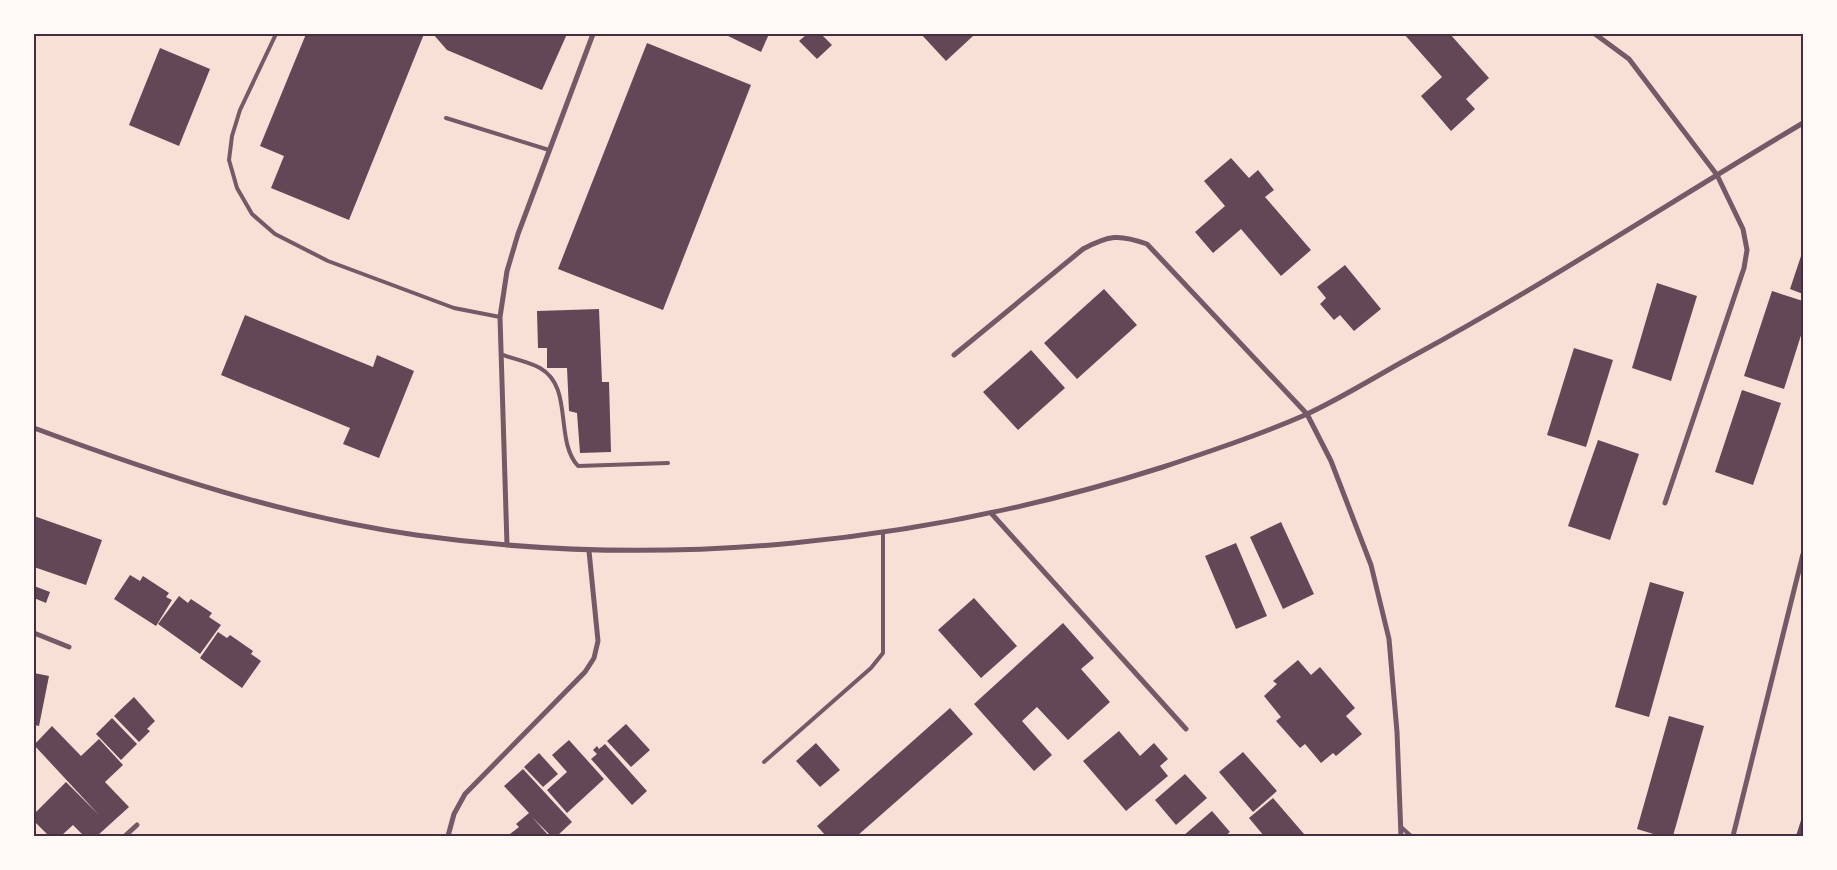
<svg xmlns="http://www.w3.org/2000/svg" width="1837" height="870" font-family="'Exo 2',sans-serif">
<rect width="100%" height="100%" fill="#f7e1d7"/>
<g fill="#644757">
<polygon points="306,34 424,34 349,220 271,188 284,156 260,146"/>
<polygon points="433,34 567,34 542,90 447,50"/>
<polygon points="724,34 769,34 761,52"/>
<polygon points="807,34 821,34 832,45 817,59 799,41"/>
<polygon points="921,34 972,34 973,36 946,61"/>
<polygon points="1404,34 1450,34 1489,78 1466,99 1475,109 1451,131 1421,96 1442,77"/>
<polygon points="647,43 751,85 663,310 558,269"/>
<polygon points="160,48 210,69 179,146 129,125"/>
<polygon points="1231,158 1249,178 1258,170 1274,190 1265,197 1311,250 1281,276 1241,229 1213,253 1195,232 1225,206 1204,181"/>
<polygon points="1803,250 1803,294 1790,289"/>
<polygon points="1345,265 1381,309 1354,331 1340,315 1334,320 1320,304 1326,298 1317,287"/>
<polygon points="1657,283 1697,296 1671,381 1632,368"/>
<polygon points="1104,289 1137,325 1077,379 1044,343"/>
<polygon points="1772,291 1803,301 1803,329 1784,389 1744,376"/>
<polygon points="599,309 602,382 609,382 611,452 580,453 577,413 569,411 567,368 547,368 547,348 538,348 537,311"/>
<polygon points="245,315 373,367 377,355 414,371 379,458 343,444 350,428 221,375"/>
<polygon points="1574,348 1613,360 1586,447 1547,435"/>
<polygon points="1031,350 1065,388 1018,430 983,392"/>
<polygon points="1742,390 1781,403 1753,485 1715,472"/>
<polygon points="1598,440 1639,454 1610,540 1568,526"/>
<polygon points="34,516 102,540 86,585 34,567"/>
<polygon points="1281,522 1314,594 1283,609 1250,537"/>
<polygon points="1236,543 1267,616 1236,629 1205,556"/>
<polygon points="130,575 140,581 143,576 169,593 166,597 172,600 156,626 114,599"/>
<polygon points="1650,582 1684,592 1649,717 1615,707"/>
<polygon points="34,586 50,592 46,603 34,598"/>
<polygon points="179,596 188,603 191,599 212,613 209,617 221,625 200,654 158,624"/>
<polygon points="974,598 1017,646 981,678 938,630"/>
<polygon points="1063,623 1094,658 1081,669 1110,702 1068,740 1037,707 1022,721 1052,755 1034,771 974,704"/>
<polygon points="218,632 227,638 230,635 253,651 251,654 261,661 242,688 200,658"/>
<polygon points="1298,660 1311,675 1320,667 1355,708 1346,716 1362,734 1336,756 1333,753 1321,763 1305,744 1300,748 1276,721 1281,717 1264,696 1277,684 1273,681"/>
<polygon points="34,673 49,676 39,726 34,725"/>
<polygon points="134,697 155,721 147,729 150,731 139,742 114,716"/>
<polygon points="950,708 973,734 857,836 826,836 817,826"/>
<polygon points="1669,716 1704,726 1673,836 1660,836 1637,829"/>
<polygon points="112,718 137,744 121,760 96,734"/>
<polygon points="626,724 650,750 631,767 607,741"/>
<polygon points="52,726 81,756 99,739 123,765 105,782 129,807 97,836 84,836 73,825 61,836 49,836 34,821 34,814 66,782 99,815 34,745"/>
<polygon points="1119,731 1140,756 1154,743 1168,759 1160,766 1168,776 1126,811 1083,761"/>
<polygon points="569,740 604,779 567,813 547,790 567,772 552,755"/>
<polygon points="816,743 840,770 820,787 796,761"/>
<polygon points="605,744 647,791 632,805 591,759 597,754 593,750 597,746 599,749"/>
<polygon points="1243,752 1277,791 1253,812 1219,772"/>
<polygon points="539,753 558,774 543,787 524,767"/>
<polygon points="523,769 572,822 557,836 551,836 532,817 549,836 512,836 510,834 519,827 516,824 529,813 504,786"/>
<polygon points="1185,774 1207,798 1176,825 1155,800"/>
<polygon points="1273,798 1304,834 1302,836 1264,836 1249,818"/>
<polygon points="1212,811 1230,832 1225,836 1183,836"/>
<polygon points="1803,814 1803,836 1796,836"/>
</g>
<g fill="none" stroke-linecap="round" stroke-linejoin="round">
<g stroke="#755966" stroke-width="4">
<polyline points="276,34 240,110 232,136 229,160 237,188 252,214 275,234 328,261 454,308 500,317"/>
<polyline points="446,118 549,150"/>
<path d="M 503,355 C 514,359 529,362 540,368 C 574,387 554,440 578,466 L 668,463"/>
<polyline points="764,762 871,668 883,653 883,533"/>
<polyline points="1401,827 1411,836"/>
</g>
<g stroke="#755966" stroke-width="5">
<polyline points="1595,34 1629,59 1717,175 1743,229 1747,250 1744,268 1665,503"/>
<path d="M 954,355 L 1083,249 C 1109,235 1119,234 1147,244 L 1307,414 L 1331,461 L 1371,565 L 1389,639 L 1397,732 L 1401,836"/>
<path d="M 34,428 C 158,474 284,516 416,535 C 667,570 922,544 1163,467 C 1211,451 1259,435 1305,415 C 1342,398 1378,375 1413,356 C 1546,284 1673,200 1803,123"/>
<polyline points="991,513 1186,729"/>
<polyline points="507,545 500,317 507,271 518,234 593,34"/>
<polyline points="34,633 69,647"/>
<polyline points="125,836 137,825"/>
<polyline points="448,836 454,814 465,794 585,672 594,658 598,641 589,551"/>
<polyline points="1733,836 1803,554"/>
</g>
</g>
<rect width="1837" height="870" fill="none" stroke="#fffaf5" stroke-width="70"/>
<rect x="35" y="35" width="1767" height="800" fill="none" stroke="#4a2c40" stroke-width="2"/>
</svg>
